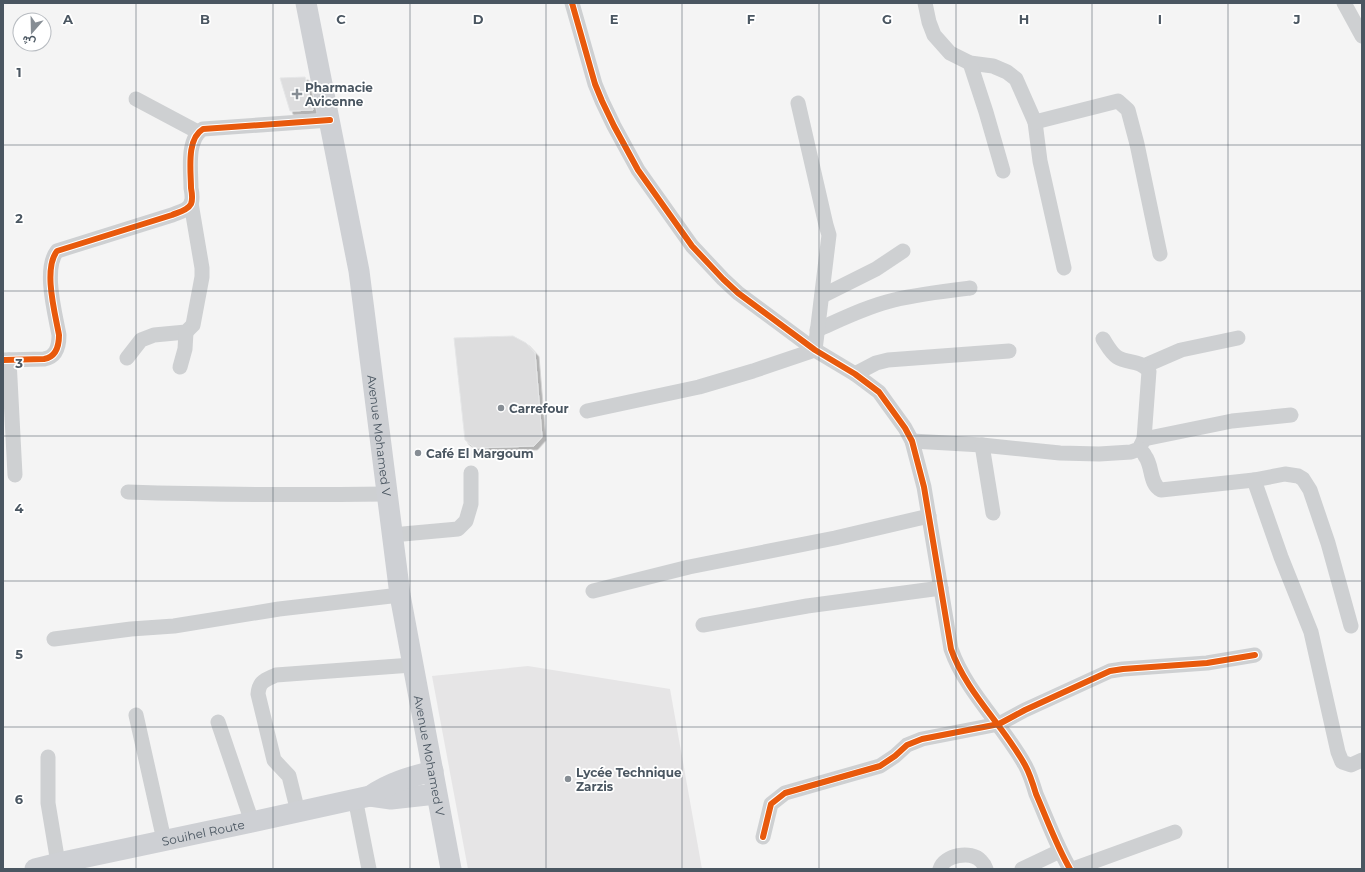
<svg xmlns="http://www.w3.org/2000/svg" width="1365" height="872" font-family="Montserrat,Vazirmatn,sans-serif">
<defs>
<filter id="shadow"><feDropShadow dx="3.5" dy="3.5" stdDeviation="0" flood-color="#0004"/></filter>
</defs>
<rect width="100%" height="100%" fill="#f4f4f4"/>
<polygon fill="#e6e5e6" points="528,666 670,689 702,869 468,869 432,676"/>
<g fill="#ddddde" stroke="#e5e6e7" filter="url(#shadow)">
<polygon points="305,77 313,110 290,111 280,78"/>
<polygon points="513,336 526,343 535,353 542,437 534,446 475,448 465,440 454,338"/>
</g>
<g fill="none" stroke-linecap="round" stroke-linejoin="round">
<g stroke="#ced0d2" stroke-width="15">
<path d="M 572,3 L 595,84 L 602,101 L 614,126 L 638,170 L 692,246 L 723,279 L 738,293 L 815,350 L 855,374 L 879,392 L 905,428 L 912,441 L 924,487 L 951,649 C 966,692 1003,725 1025,765 C 1030,774 1033,784 1036,794 C 1047,819 1056,845 1070,869"/>
<polyline points="925,3 929,22 934,35 950,53 970,63 993,66 1007,72 1016,79 1035,122 1040,161 1064,268"/>
<polyline points="1344,3 1362,36"/>
<polyline points="970,63 986,112 1003,171"/>
<polyline points="136,99 198,132"/>
<polyline points="1035,122 1118,101 1128,110 1137,144 1160,254"/>
<polyline points="822,296 876,269 903,251"/>
<path d="M 817,330 C 842,319 868,306 894,300 C 919,294 945,291 970,288"/>
<polyline points="127,358 141,340 154,335 186,332 193,325 202,277 202,268 191,203"/>
<path d="M 3,360 L 44,359 C 56,357 59,347 59,335 C 55,313 43,269 57,251 L 172,215 C 179,212 188,210 191,204 C 193,199 192,193 191,188 C 191,171 186,139 203,129 L 330,120"/>
<polyline points="9,360 15,475"/>
<polyline points="1144,366 1181,350 1238,338"/>
<polyline points="180,367 185,349 186,332"/>
<polyline points="855,374 876,363 888,360 1009,351"/>
<polyline points="587,411 699,387 753,371 815,350 829,235 826,225 798,103"/>
<polyline points="1144,439 1232,421 1291,415"/>
<path d="M 912,441 L 982,445 L 1060,453 L 1099,454 L 1131,452 L 1139,449 L 1144,439 L 1149,371 C 1139,359 1128,364 1117,357 C 1111,353 1107,345 1103,339"/>
<polyline points="982,445 993,513"/>
<path d="M 1139,449 C 1141,451 1144,453 1145,456 C 1153,466 1149,484 1161,490 L 1254,480 L 1285,474 L 1298,476 L 1303,479 L 1310,490 L 1328,543 L 1351,626"/>
<polyline points="1254,480 1281,557 1311,632 1338,752 1342,762 1351,765 1362,760"/>
<path d="M 128,492 C 214,495 301,495 387,494"/>
<polyline points="392,535 458,529 466,521 471,504 471,473"/>
<polyline points="593,591 689,567 835,538 929,516"/>
<polyline points="703,625 807,606 941,588"/>
<polyline points="54,639 131,629 174,626 279,609 400,595"/>
<polyline points="136,715 164,840"/>
<polyline points="218,722 252,822"/>
<polyline points="48,757 48,803 58,863"/>
<polyline points="355,798 369,869"/>
<path d="M 298,812 L 289,776 L 274,760 L 258,694 C 259,681 265,680 276,675 L 412,665"/>
<polyline points="763,837 771,804 785,793 880,766 895,756 907,745 922,739 999,724 1025,710 1110,671 1123,669 1207,663 1255,655"/>
<path d="M 940,869 C 944,855 971,850 981,861 C 983,863 985,866 986,869"/>
<polyline points="1022,869 1060,851"/>
<polyline points="1073,869 1175,832"/>
</g>
<g stroke="#ced0d4" stroke-width="21">
<path id="s1" d="M 306,3 L 359,271 L 400,595 L 451,869"/>
<polyline points="370,796 391,799 436,794"/>
<path id="s2" d="M 35,869 L 63,862 L 252,822 L 370,796 C 390,782 410,777 433,771"/>
</g>
<defs>
<g id="cycleway">
<path d="M 572,3 L 595,84 L 602,101 L 614,126 L 638,170 L 692,246 L 723,279 L 738,293 L 815,350 L 855,374 L 879,392 L 905,428 L 912,441 L 924,487 L 951,649 C 966,692 1003,725 1025,765 C 1030,774 1033,784 1036,794 C 1047,819 1056,845 1070,869"/>
<path d="M 3,360 L 44,359 C 56,357 59,347 59,335 C 55,313 43,269 57,251 L 172,215 C 179,212 188,210 191,204 C 193,199 192,193 191,188 C 191,171 186,139 203,129 L 330,120"/>
<polyline points="763,837 771,804 785,793 880,766 895,756 907,745 922,739 999,724 1025,710 1110,671 1123,669 1207,663 1255,655"/>
</g>
</defs>
<use href="#cycleway" stroke="#fff" stroke-width="8"/>
<use href="#cycleway" stroke="#e8590c" stroke-width="6"/>
</g>
<path fill="none" stroke="#4a5661" stroke-width="1" stroke-opacity="0.55" d="M 136,3 L 136,869M 273,3 L 273,869M 410,3 L 410,869M 546,3 L 546,869M 682,3 L 682,869M 819,3 L 819,869M 956,3 L 956,869M 1092,3 L 1092,869M 1228,3 L 1228,869M 3,145 L 1362,145M 3,291 L 1362,291M 3,436 L 1362,436M 3,581 L 1362,581M 3,727 L 1362,727"/>
<g fill="#868d94" stroke="#fff" stroke-width="1.5">
<path d="M295 88h4v4h4v4h-4v4h-4v-4h-4v-4h4z"/>
<circle cx="501" cy="408" r="4"/>
<circle cx="418" cy="453" r="4"/>
<circle cx="568" cy="779" r="4"/>
</g>
<g text-anchor="middle" dominant-baseline="central" stroke-width="3.5" stroke-linejoin="round" paint-order="stroke">
<g font-size="12" font-weight="bold" fill="#4a5661" stroke="#fff" text-anchor="start">
<text x="305" y="87">Pharmacie<tspan x="305" dy="14">Avicenne</tspan></text>
<text x="509" y="408">Carrefour</text>
<text x="426" y="453">Café El Margoum</text>
<text x="576" y="772">Lycée Technique<tspan x="576" dy="14">Zarzis</tspan></text>
</g>
<g font-size="12" fill="#4a5661" stroke="#fff">
<text stroke="none"><textPath href="#s1" startOffset="439">Avenue Mohamed V</textPath></text>
<text stroke="none"><textPath href="#s1" startOffset="763">Avenue Mohamed V</textPath></text>
<text stroke="none"><textPath href="#s2" startOffset="172">Souihel Route</textPath></text>
</g>
</g>
<g font-size="13" text-anchor="middle" font-weight="bold" fill="#4a5661" stroke="#fff" stroke-width="3.5" stroke-linejoin="round" paint-order="stroke">
<text x="68" y="24">A</text>
<text x="205" y="24">B</text>
<text x="341" y="24">C</text>
<text x="478" y="24">D</text>
<text x="614" y="24">E</text>
<text x="751" y="24">F</text>
<text x="887" y="24">G</text>
<text x="1024" y="24">H</text>
<text x="1160" y="24">I</text>
<text x="1297" y="24">J</text>
<text x="19" y="77">1</text>
<text x="19" y="223">2</text>
<text x="19" y="368">3</text>
<text x="19" y="513">4</text>
<text x="19" y="659">5</text>
<text x="19" y="804">6</text>
</g>
<rect width="1365" height="872" fill="none" stroke="#4a5661" stroke-width="8"/>
<g transform="translate(32 32) rotate(200)"><circle r="19" fill="#ffffff" stroke="#b7bbc0"/>
<path d="M0-3L7 15L0 10L-7 15Z" fill="#868d94"/>
<text y="-6" font-size="11" font-weight="bold" text-anchor="middle" fill="#4a5661">ش</text>
</g>
</svg>
